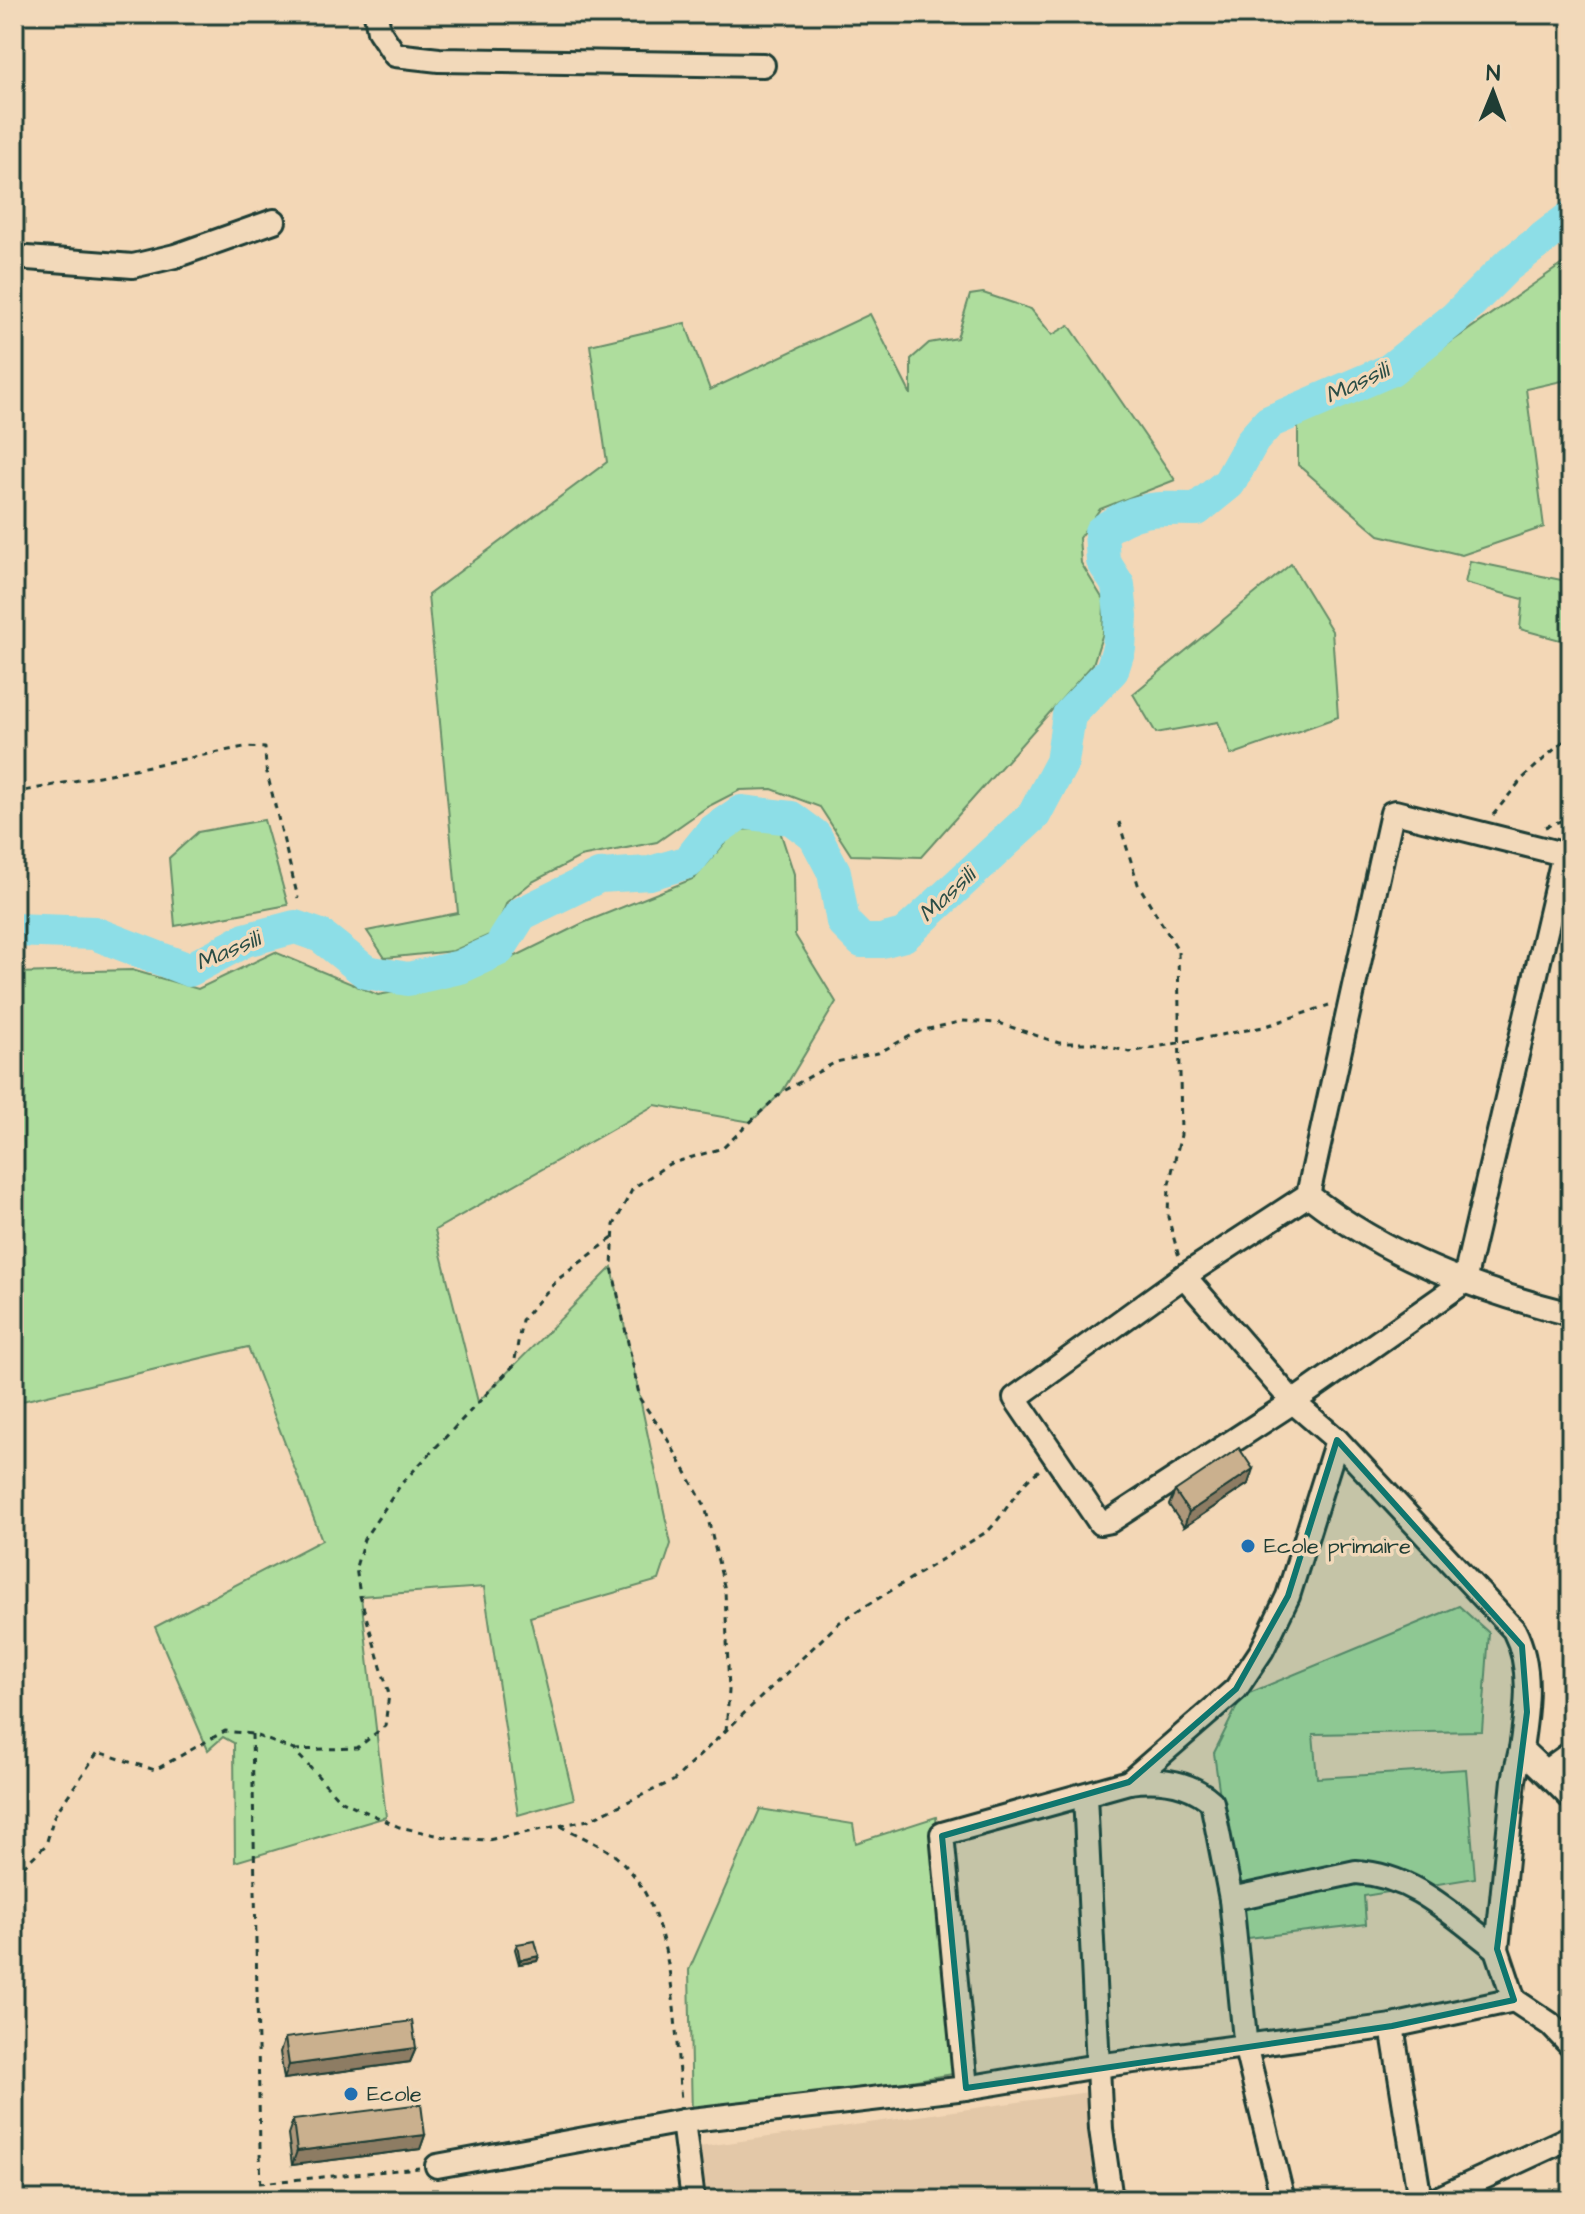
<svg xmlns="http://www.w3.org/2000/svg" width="1585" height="2214" font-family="'Architects Daughter',sans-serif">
<rect width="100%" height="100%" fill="#f3d7b6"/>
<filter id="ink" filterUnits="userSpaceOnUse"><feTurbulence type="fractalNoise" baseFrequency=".0125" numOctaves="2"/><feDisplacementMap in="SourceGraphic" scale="16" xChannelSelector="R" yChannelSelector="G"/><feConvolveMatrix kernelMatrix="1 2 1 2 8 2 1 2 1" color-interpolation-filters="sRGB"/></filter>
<g filter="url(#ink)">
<polygon fill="#e3c8a8" points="1088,2092 1102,2200 700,2200 692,2148"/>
<g fill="#aedd9d" stroke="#668d68" stroke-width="2">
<polygon points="1571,258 1571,379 1526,389 1544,527 1462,555 1379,535 1298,465 1298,421 1395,381"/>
<polygon points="983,293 1031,309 1052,335 1069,325 1175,480 1100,509 1079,538 1081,563 1104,601 1103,633 1093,664 921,857 851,855 820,807 772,789 740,790 707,807 657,842 580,857 532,882 507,902 494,933 453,951 385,958 367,931 458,913 428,595 607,462 590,345 685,323 710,390 870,314 911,395 911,359 929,343 957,338 970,295"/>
<polygon points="1470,561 1571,582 1571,643 1520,629 1523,599 1465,583"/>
<polygon points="1291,564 1332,631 1338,717 1231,755 1218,722 1156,733 1133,694"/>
<polygon points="264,820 288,905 175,926 169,858 198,832"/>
<polygon points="779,828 794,874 795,935 836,1002 782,1092 751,1122 655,1105 435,1230 478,1402 612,1267 671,1544 659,1580 530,1617 574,1799 518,1815 484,1587 361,1596 386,1817 235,1862 234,1743 223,1737 208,1750 155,1627 322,1540 248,1347 14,1403 14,973 132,970 198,989 275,952 378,995 469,979 583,923 695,878 736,830"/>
<polygon points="1459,1606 1489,1633 1482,1731 1313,1734 1317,1778 1466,1769 1475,1878 1364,1896 1366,1924 1240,1939 1214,1753 1242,1696"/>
<polygon points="760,1809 853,1824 856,1843 936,1817 959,2073 692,2117 689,1970"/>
</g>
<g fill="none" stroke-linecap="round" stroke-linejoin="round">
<path stroke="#8ddee7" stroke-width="34" d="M 14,930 L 94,933 L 189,970 L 245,940 L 295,927 L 321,936 L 366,972 L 408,979 L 460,967 L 499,949 L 521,914 L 599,876 L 650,873 L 688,862 L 712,832 L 741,812 L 791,818 L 815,836 L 834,872 L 843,922 L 862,941 L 881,941 L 904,935 L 1034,815 L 1062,762 L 1069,715 L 1112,670 L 1119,648 L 1121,616 L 1118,585 L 1103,561 L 1101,532 C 1136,507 1155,508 1197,509 L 1229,483 L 1253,440 L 1269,422 L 1390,370 L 1455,318 L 1507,266 L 1571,217"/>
<defs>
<g id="minor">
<polyline points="376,14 379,31 395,55 439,60 763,65"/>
<polyline points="14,257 133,266 175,256 274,221"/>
<polyline points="1564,854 1464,1282 1293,1402 1110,1521 1100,1523 1015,1398 1184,1276 1308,1195 1392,813 1395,812 1571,856"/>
<path d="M 1308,1195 C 1386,1256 1475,1290 1571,1314"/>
<path d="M 1337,1440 L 1514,1630 C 1533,1667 1527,1709 1521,1749"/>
<polyline points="1571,1753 1545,1772 1521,1749 1514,1780 1497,1949 1514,2000 1550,2024 1571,2046"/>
<polyline points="1545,1772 1571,1798"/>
<path d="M 1129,1782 C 1158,1778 1189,1781 1212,1802 L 1231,1899 L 1246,2049 L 1283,2200"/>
<polyline points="1085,1795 1101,2129 1111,2200"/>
<path d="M 1231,1899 L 1356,1872 C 1414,1875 1453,1916 1497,1949"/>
<polyline points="1392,2026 1420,2200"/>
<polyline points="966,2088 942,1834 1129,1782 1236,1689 1262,1650 1288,1596 1337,1440 1293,1402 1184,1276"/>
<polyline points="683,2121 693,2200"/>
<polyline points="437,2166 683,2121 966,2088 1097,2066 1392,2026 1514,2000"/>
<polyline points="1435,2200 1571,2137"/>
</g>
</defs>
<use href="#minor" stroke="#1f3d34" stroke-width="28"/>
<g stroke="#1f3d34" stroke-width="3" stroke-dasharray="6 6" stroke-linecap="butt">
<polyline points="14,793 244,747 265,748 266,769 298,898"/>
<polyline points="1493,815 1522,779 1571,734"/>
<polyline points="1119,822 1138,884 1178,950 1181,1135 1169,1184 1168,1217 1179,1257"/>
<polyline points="1545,827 1571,817"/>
<polyline points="726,1731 729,1691 725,1590 705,1506 665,1435 640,1399 612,1267 614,1225 633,1188 669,1164 723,1148 782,1092 836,1062 878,1053 920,1031 963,1021 999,1023 1059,1043 1093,1043 1130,1052 1263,1027 1329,1005"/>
<polyline points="252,1734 261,2200"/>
<polyline points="294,1750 357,1748 385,1726 389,1694 360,1596 356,1567 364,1539 402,1483 514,1365 522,1320 557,1280 614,1237"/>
<path d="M 561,1826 C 577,1835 595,1842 610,1852 C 678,1900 674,2026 681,2100"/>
<path d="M 14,1875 L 46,1845 L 54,1816 L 98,1752 L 155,1770 L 225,1731 L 252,1734 L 294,1750 L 340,1800 L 399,1827 L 450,1838 L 488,1840 L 588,1820 L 673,1781 L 840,1622 L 988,1531 C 1008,1511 1017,1485 1041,1469"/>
<polyline points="259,2183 419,2168"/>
</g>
<use href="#minor" stroke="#f2d9ba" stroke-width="22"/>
</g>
<g fill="#ae977a" stroke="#1f3d34" stroke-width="2">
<polygon points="1248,1484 1184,1527 1169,1505 1175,1491"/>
<polygon points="517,1944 539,1956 537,1961 519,1964 515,1949"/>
<polygon points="285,2038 416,2048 410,2062 284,2079 280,2052"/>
<polygon points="293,2120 425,2135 420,2149 292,2165 288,2134"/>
</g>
<g fill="#8d7b63" stroke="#1f3d34" stroke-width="2">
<polygon points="1253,1469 1248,1484 1184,1527 1189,1512"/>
<polygon points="539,1956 537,1961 519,1964 520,1960"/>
<polygon points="416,2048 410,2062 284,2079 289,2065"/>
<polygon points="425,2135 420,2149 292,2165 297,2151"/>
</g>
<g fill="#cab08e" stroke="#1f3d34" stroke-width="2">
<polygon points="1239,1448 1253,1469 1189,1512 1175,1491"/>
<polygon points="535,1941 539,1956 520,1960 517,1944"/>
<polygon points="412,2021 416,2048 289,2065 285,2038"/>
<polygon points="421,2104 425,2135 297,2151 293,2120"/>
</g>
</g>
<path fill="#0f766e" fill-opacity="0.2" stroke="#0f766e" stroke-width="6" stroke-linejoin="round" d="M 1337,1440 L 1522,1646 L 1527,1712 L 1497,1949 L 1514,2000 L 1392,2026 L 966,2088 L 942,1836 L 1129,1782 L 1236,1689 L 1288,1596 Z"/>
<g fill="#1f6fb2" stroke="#f2d9ba" stroke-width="3">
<circle cx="1248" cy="1546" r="8"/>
<circle cx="351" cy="2094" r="8"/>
</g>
<g text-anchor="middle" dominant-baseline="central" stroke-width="7" stroke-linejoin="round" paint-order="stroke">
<g font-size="22" fill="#1f3d34" stroke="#f2d9ba" text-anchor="start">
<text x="1264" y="1546">Ecole primaire</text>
<text x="367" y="2094">Ecole</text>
</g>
<g font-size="24" font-style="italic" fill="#2a4d46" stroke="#f2d9ba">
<text transform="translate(1357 383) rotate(-25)">Massili</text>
<text transform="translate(947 895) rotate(-43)">Massili</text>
<text transform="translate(228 951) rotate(-23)">Massili</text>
</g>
</g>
<rect width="1585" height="2214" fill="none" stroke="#f2d9ba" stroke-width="48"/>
<rect x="24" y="24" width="1537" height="2166" fill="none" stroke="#1f3d34" stroke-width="3" filter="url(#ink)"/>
<g transform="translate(1493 92) rotate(1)" stroke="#f2d9ba" stroke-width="6" paint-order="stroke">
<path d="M0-6L14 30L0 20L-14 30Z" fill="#1f3d34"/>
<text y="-12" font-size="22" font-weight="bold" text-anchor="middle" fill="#1f3d34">N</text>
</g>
</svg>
